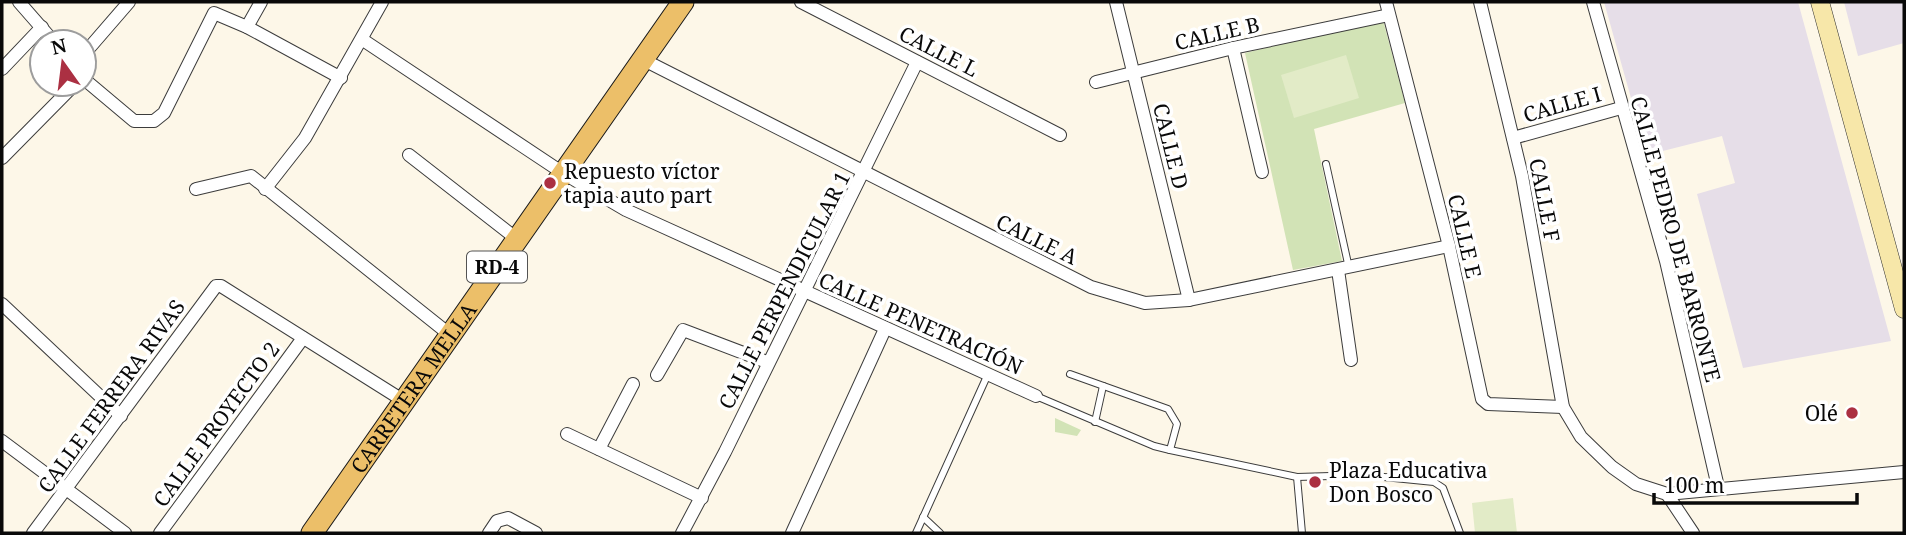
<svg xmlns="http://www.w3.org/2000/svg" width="1906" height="535" font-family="'Noto Serif',serif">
<rect width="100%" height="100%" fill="#fdf7e8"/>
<g fill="#e6dee8">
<polygon points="1604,2 1798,2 1891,341 1743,368 1697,194 1735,183 1722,136 1647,155"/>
<polygon points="1844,2 1904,2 1904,43 1858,56"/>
</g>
<g fill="#d2e3b6">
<polygon points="1383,20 1405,103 1314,129 1342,261 1293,270 1245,53"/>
<polygon points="1055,418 1081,430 1077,436 1055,432"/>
</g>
<g fill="#e2ebc7">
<polygon points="1346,55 1359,98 1294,118 1281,75"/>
<polygon points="1513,498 1517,533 1475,533 1472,503"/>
</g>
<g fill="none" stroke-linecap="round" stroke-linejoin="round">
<defs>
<g id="lane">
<polyline points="1326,164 1349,268"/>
<polyline points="1070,374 1168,409 1177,424 1170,450"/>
<polyline points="1036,396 1154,446 1170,450 1297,477 1364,475 1434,482 1443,488 1460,533"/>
<polyline points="1095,422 1103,386"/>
<polyline points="1297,477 1302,533"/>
<polyline points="923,517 940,533"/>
<polyline points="916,533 988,374"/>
</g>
<g id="street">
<polyline points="19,2 54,42"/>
<polyline points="801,2 1060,135"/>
<polyline points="1116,2 1189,300"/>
<polyline points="1386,2 1449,246 1482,399 1488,404 1563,407"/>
<polyline points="1480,2 1522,176 1563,407 1581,437 1612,467 1636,484 1667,494 1904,472"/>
<polyline points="1593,2 1666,261 1718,487"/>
<polyline points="247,27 261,2"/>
<polyline points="363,40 563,173 626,210 1036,396"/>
<polyline points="1233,48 1262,172"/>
<polyline points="84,54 129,2"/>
<polyline points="640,58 1091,287 1145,303 1189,300 1449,246"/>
<polyline points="2,69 42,27"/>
<polyline points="84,79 134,121 154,121 164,113 214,13 247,27 341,78"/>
<polyline points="1096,82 1233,48 1389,15"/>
<polyline points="1513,138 1621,108"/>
<polyline points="409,155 517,239"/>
<polyline points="2,158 75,84"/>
<polyline points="196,189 251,176 449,334"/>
<polyline points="265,189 305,138 382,2"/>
<polyline points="1338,270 1351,360"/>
<polyline points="2,304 121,416"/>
<polyline points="657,375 683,330 767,362"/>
<polyline points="567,434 702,498"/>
<polyline points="2,441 125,533"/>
<polyline points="599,449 633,384"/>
<polyline points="1667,494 1693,533"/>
<polyline points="33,533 216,286 221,286 404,401"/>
<polyline points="160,533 303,338"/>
<polyline points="489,533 497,521 508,518 536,533"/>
<polyline points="682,533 725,452 917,62"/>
<polyline points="792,533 885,329"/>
</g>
<polyline id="secondary" points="1820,2 1904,309"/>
<g id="primary">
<path id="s1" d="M 312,533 L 683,2"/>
</g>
</defs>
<use href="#lane" stroke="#3c3c3c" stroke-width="8"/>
<use href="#street" stroke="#3c3c3c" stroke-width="14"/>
<use href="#secondary" stroke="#2b2b2b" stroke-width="19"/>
<use href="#primary" stroke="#1a1a1a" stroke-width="23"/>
<use href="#lane" stroke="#fff" stroke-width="6"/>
<use href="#street" stroke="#fff" stroke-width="12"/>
<use href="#secondary" stroke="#f7e7a9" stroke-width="18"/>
<use href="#primary" stroke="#ecbf69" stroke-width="21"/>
</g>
<g fill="#ab3042" stroke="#fff" stroke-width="2.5">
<circle cx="550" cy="183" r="7"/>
<circle cx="1852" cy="413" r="7"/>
<circle cx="1315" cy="482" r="7"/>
</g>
<g text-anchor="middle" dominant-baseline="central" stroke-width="7" stroke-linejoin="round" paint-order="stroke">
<rect fill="#fff" stroke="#535353" stroke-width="2" x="467" y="251.5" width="60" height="31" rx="5"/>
<g font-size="19" font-weight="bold" fill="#090909">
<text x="497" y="267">RD-4</text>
</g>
<g font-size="21" fill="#090909" stroke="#fff">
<text transform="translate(1217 33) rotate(-13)">CALLE B</text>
<text transform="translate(939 51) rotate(27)">CALLE L</text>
<text transform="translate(1562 104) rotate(-16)">CALLE I</text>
<text transform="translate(1171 146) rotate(76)">CALLE D</text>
<text transform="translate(1545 200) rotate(79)">CALLE F</text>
<text transform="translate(1465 236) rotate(77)">CALLE E</text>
<text transform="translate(1037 239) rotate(26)">CALLE A</text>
<text transform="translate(1676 239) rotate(75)">CALLE PEDRO DE BARRONTE</text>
<text transform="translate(784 290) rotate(-63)">CALLE PERPENDICULAR 1</text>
<text transform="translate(921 323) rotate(24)">CALLE PENETRACIÓN</text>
<text stroke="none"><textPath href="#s1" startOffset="177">CARRETERA MELLA</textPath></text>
<text transform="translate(111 396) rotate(-54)">CALLE FERRERA RIVAS</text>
<text transform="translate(216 424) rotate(-54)">CALLE PROYECTO 2</text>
</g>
<g font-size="21" fill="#090909" stroke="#fff" text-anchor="start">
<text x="564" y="171">Repuesto víctor<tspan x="564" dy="24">tapia auto part</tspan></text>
<text x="1838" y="413" text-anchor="end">Olé</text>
<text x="1329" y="470">Plaza Educativa<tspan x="1329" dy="24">Don Bosco</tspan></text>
</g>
</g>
<rect width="1906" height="535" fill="none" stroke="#090909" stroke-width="7"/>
<g transform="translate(63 63) rotate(346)"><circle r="33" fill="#ffffff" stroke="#9d9d9d" stroke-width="2"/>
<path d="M0-5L12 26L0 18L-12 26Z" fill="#ab3042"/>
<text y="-10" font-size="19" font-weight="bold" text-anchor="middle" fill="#090909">N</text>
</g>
<path d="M1654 493v10h203v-10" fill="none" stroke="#090909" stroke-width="3.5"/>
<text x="1664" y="493" font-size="21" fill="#090909" stroke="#ffffff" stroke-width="5" paint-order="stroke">100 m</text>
</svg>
